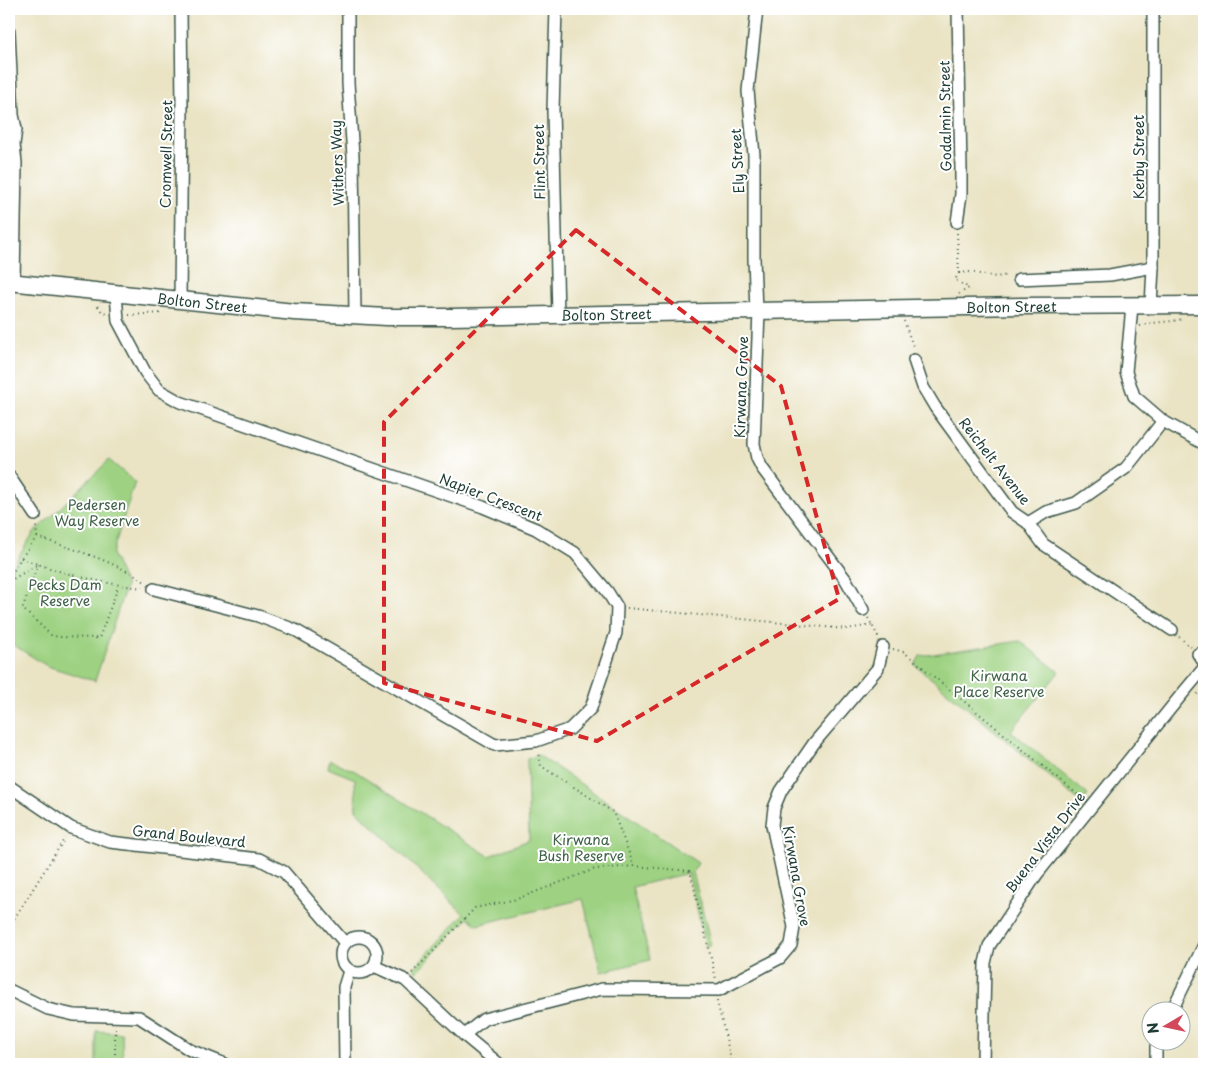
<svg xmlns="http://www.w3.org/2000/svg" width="1213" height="1073" font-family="'Playpen Sans',sans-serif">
<rect width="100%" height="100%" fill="#fff"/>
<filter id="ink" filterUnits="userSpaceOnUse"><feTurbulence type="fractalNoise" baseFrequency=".02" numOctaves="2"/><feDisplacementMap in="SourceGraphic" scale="10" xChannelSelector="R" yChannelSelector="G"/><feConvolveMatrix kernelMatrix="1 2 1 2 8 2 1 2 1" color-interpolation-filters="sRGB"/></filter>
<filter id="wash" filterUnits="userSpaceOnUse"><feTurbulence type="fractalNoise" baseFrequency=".0096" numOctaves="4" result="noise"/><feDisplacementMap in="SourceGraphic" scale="20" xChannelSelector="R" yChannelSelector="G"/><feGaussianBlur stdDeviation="1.12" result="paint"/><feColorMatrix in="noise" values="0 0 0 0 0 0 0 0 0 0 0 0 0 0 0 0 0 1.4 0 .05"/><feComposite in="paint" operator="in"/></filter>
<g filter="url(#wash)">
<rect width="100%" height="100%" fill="#eae4c5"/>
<g fill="#9ed282" stroke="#5e885b">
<polygon points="109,460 135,482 112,554 126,586 95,681 47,666 9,642 9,572 34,532 53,515"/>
<polygon points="1020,641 1059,672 1011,731 1088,795 1082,803 915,665 920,656"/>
<polygon points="538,755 698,863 693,872 711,945 706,946 688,873 632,887 650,960 601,972 583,899 477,925 468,918 417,972 413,969 464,914 356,810 355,779 328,768 330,760 355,771 489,856 529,840 527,759"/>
<polygon points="96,1031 122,1033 123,1064 96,1064"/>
</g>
</g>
<g filter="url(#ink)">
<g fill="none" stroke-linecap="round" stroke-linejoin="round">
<defs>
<g id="minor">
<polyline points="348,9 348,83 353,156 355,315"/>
<polyline points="556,9 553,110 558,315"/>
<polyline points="9,32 13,115 16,129 14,144 16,163 14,283"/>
<polyline points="957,222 961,194 961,170 958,9"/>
<polyline points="1019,279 1110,275 1153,267"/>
<polyline points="116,293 118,321 145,372 159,390 180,402 483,507 536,529 575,553 607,591 617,607 616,633 591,708 570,729 536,741 495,745 295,630 258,616 154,589"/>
<polyline points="180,300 182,107 181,9"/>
<polyline points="1132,306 1126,372 1134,396 1163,421 1204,444"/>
<polyline points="1151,306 1153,267 1153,9"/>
<polyline points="759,311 754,444 757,458 762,468 846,580 863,610"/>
<polyline points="756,312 754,258 754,155 748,91 757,9"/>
<polyline points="914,360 923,387 935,407 1012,512 1028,523 1043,544 1172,630"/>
<polyline points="9,476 35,515"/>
<polyline points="1028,523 1046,512 1076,503 1126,468 1163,421"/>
<polyline points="1198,654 1204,662"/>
<polyline points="9,786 71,828 110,842 259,859 284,872 345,943"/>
<circle cx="359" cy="955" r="18"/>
<polyline points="374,966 405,980 464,1035 499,1064"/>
<polyline points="9,990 48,1009 74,1015 139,1017 190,1050 225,1064"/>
<polyline points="1172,1010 1204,945"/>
<polyline points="464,1035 484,1019 602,989 719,990 780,958 791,945 794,927 772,825 774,808 781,791 814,743 878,668 883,647"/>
<polyline points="345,1064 344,987 349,971"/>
<polyline points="983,1064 985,963 989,946 1037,874 1178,699 1204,668"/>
<polyline points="1156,1064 1156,1047 1158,1040"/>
</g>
<g id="secondary">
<path id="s1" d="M 9,282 L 294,312 L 387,317 L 450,317 L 1021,306 L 1204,305"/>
</g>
</defs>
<use href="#minor" stroke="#3d564a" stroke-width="14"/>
<use href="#secondary" stroke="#3d564a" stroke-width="19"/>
<g stroke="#3d564a" stroke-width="2" stroke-dasharray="1 4" stroke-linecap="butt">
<polyline points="957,233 959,273 955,280 969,288 959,294"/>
<polyline points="959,273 969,272 996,277 1008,275"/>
<polyline points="98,306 102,312 107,313"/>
<polyline points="129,315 162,313"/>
<polyline points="904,321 914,349"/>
<path d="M 1140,326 C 1155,321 1168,323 1182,319"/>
<path d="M 37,537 C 72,549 115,561 145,582"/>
<path d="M 21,558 C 60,573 103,584 144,588"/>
<polyline points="38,564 23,607 24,610 51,635 58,637 99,638 117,590 117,585"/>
<polyline points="9,579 21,558 37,537 36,525"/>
<polyline points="9,581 37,565"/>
<polyline points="627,608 846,629 873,625"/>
<polyline points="868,618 879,638"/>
<polyline points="1179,637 1191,647"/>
<polyline points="893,649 904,652 1083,799"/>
<polyline points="1197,694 1204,693"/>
<polyline points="634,866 690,871 716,979"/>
<polyline points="9,927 65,838"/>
<polyline points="412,973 475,908 517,899 595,869 634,866 613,812 541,766 538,753"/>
<polyline points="717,1001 732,1064"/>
<polyline points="115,1064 115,1027"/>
</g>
<use href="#minor" stroke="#fff" stroke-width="11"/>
<use href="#secondary" stroke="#fff" stroke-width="16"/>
</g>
</g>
<path fill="none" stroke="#d62828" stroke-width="4" stroke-dasharray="10 6" stroke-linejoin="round" d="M 576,230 L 781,386 L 839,599 L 597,741 L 384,683 L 384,422 Z"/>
<g text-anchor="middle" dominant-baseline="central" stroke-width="4" stroke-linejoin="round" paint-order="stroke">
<g font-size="14" fill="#1f3d34" stroke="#fff">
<text transform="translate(945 116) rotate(-91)">Godalmin Street</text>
<text transform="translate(166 154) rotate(-89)">Cromwell Street</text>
<text transform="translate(1138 157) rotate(-90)">Kerby Street</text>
<text transform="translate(737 161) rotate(-93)">Ely Street</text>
<text transform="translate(539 162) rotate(-91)">Flint Street</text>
<text transform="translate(337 163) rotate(-92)">Withers Way</text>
<text stroke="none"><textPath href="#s1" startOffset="194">Bolton Street</textPath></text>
<text stroke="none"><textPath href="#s1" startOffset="1004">Bolton Street</textPath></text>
<text stroke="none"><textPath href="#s1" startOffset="599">Bolton Street</textPath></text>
<text transform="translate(741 387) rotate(-88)">Kirwana Grove</text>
<text transform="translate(995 461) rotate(52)">Reichelt Avenue</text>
<text transform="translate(491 497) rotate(21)">Napier Crescent</text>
<text transform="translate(189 836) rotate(6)">Grand Boulevard</text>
<text transform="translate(1045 842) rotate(-53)">Buena Vista Drive</text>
<text transform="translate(797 876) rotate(80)">Kirwana Grove</text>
</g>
<g font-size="14" fill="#3f6248" stroke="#fff">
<text x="97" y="504">Pedersen<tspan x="97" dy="16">Way Reserve</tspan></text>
<text x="65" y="584">Pecks Dam<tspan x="65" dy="16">Reserve</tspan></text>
<text x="999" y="675">Kirwana<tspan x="999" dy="16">Place Reserve</tspan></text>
<text x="581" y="839">Kirwana<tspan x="581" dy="16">Bush Reserve</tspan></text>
</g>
</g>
<rect width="1213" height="1073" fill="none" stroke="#fff" stroke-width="30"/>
<g transform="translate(1166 1026) rotate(261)"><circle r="24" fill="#ffffff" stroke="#a5b1ae"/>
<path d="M0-4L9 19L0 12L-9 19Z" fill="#d1495b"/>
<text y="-8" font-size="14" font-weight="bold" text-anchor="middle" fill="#1f3d34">N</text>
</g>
</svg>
